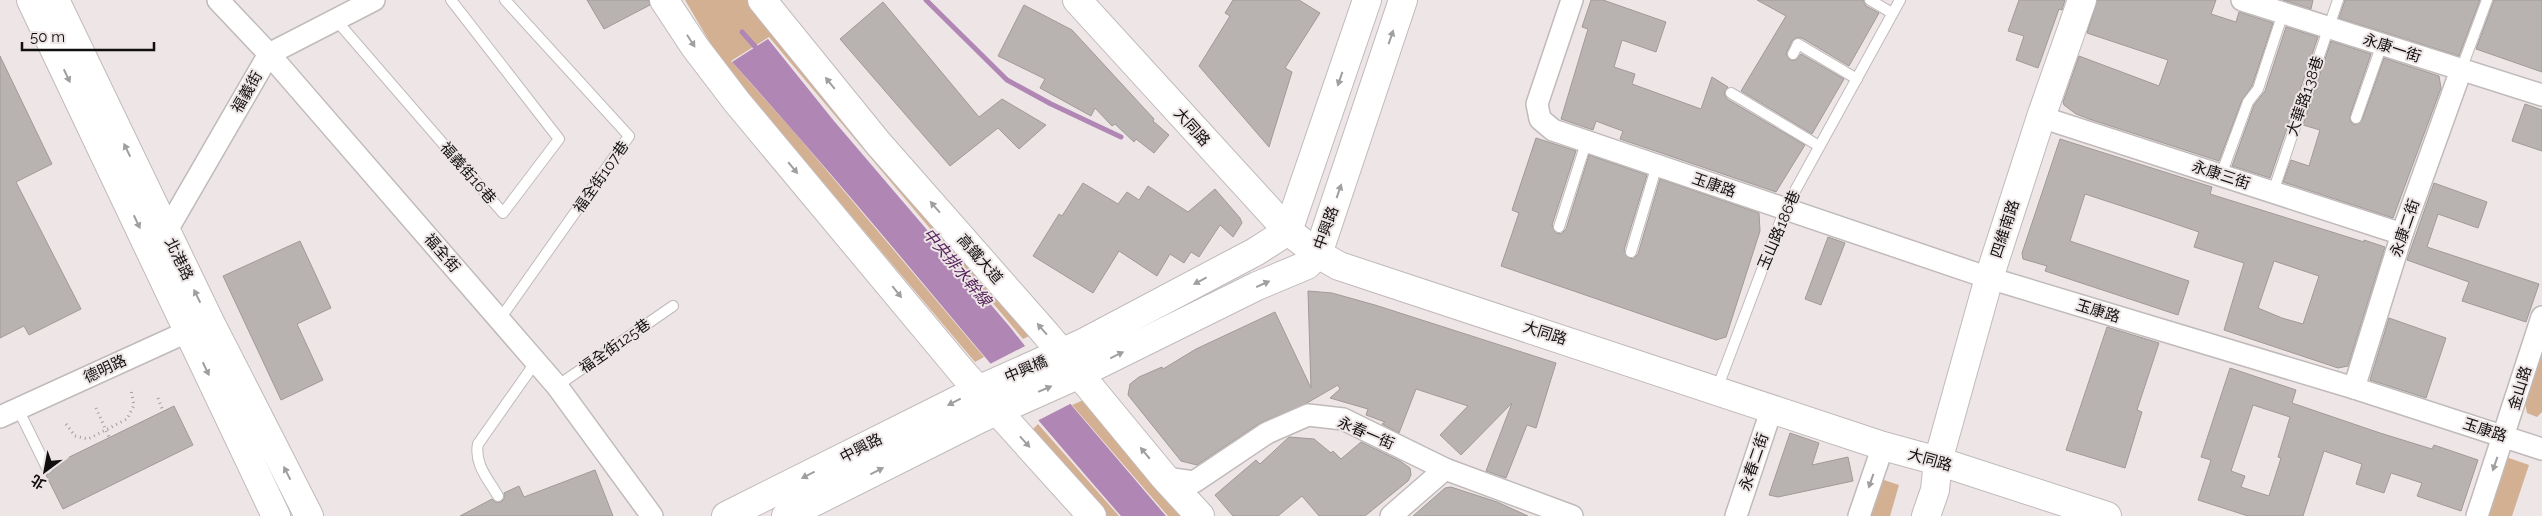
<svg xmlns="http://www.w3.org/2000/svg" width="2542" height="516" font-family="Raleway,'Noto Sans TC',sans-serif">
<rect width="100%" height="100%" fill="#ede5e6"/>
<g fill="#d4b092">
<polygon points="685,0 752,0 1033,334 1023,339 769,37 731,61 795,133 984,357 975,362 722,63"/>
<polygon points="2542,351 2542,412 2537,417 2527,413 2525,403"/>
<polygon points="1088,398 1193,516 1168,516 1072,405"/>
<polygon points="1038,424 1119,516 1107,516 1032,430"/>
<polygon points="2506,457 2529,465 2512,516 2486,516"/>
<polygon points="1875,477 1899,485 1890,516 1863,516"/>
</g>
<path fill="#b086b4" d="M 768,39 L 834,121 L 1010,327 L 1073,407 L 1166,516 L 1121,516 C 989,366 866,210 732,62 Z"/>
<polygon fill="#ede5e6" points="1027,345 1072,403 1035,422 988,365"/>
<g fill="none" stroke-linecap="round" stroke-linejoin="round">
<g stroke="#b086b4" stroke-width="5">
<polyline points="926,0 1007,80 1051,104 1121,137"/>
<polyline points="742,32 760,52"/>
</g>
</g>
<g fill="#b8b2b0" stroke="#a09a98" fill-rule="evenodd">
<polygon points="587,0 649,0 650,5 604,29"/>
<polygon points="1233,0 1299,0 1320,13 1285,68 1292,72 1269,147 1199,66 1230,16 1225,13"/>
<polygon points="1591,0 1603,0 1666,22 1656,52 1622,40 1614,67 1635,74 1632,84 1701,109 1712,77 1728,87 1724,93 1727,99 1805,145 1776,192 1620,139 1623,131 1609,126 1596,121 1593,130 1561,119 1588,29 1582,27"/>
<polygon points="1757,0 1863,0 1866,6 1879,13 1849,66 1802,38 1795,38 1792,41 1786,54 1790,60 1796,60 1801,54 1844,79 1812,134 1741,91 1786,16"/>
<polygon points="2019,0 2065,0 2062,10 2059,9 2038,68 2016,60 2024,36 2008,31"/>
<polygon points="2097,0 2216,0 2211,14 2236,22 2239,12 2273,23 2252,86 2242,100 2219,161 2089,119 2076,114 2064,105 2063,102 2079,56 2159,86 2168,60 2087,33"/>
<polygon points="2283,0 2313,0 2311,9"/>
<polygon points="2345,0 2480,0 2459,56 2339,18"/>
<polygon points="2494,0 2542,0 2542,72 2476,49"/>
<polygon points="883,2 979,117 1002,99 1046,125 1019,149 998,128 950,166 840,39"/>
<polygon points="1024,5 1072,30 1154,119 1153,121 1169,135 1154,153 1136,139 1134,142 1115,124 1112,126 1095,108 1091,116 1040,88 1045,79 998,56"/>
<polygon points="2286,27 2318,37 2270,178 2232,166 2254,105 2265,91"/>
<polygon points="2331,41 2371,54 2350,116 2351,122 2354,125 2362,120 2384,58 2439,76 2441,88 2393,218 2283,182 2291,160 2309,166 2320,130 2303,125"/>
<polygon points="0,56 52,164 16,182 81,309 29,335 24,326 0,338"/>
<polygon points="2525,104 2542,110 2542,151 2512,141"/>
<polygon points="1536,138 1576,151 1552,225 1556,233 1561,234 1566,229 1589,155 1647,175 1624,250 1629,258 1633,259 1638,254 1660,179 1759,213 1760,231 1726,337 1716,340 1501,266 1519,213 1512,210"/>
<path d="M 2060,139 L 2212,187 L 2210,194 L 2364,242 L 2364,240 L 2385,247 L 2348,366 L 2338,368 L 2224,330 L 2244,263 L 2194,247 L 2199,232 L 2155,217 L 2085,194 L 2070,241 L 2189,281 L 2178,315 L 2045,271 L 2047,266 L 2023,259 L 2022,253 ZM 2274,261 L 2319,276 L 2303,324 L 2282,318 L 2258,308 Z"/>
<polygon points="1083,183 1118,204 1127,192 1139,200 1148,186 1188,212 1215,189 1240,218 1242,223 1233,237 1220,225 1199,257 1191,252 1184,263 1170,254 1157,276 1119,251 1093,293 1033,256 1059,214 1062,216"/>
<polygon points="2434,183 2487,202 2478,228 2438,214 2427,247 2539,284 2526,322 2462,301 2469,282 2407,260"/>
<polygon points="1828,237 1845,243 1821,305 1805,299"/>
<polygon points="300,241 331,308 297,324 323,380 281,400 223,276"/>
<polygon points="1308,291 1332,293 1375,305 1556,363 1536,428 1527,425 1506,478 1486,471 1512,403 1461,455 1440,435 1468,406 1416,389 1399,433 1382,424 1385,422 1366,415 1368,409 1330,398 1340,389 1338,385 1307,403 1260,423 1197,465 1181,461 1128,395 1130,384 1139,377 1162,367 1163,369 1196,349 1275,312 1311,388"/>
<polygon points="2389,318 2446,338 2426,398 2370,380"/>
<polygon points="2107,327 2159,343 2137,410 2142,412 2125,468 2066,450"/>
<path d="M 2230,368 L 2296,390 L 2292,403 L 2380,433 L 2432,449 L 2434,445 L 2478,460 L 2461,511 L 2417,496 L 2422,483 L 2391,473 L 2384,493 L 2356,484 L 2362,464 L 2324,451 L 2303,516 L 2248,516 L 2198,500 L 2211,460 L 2201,457 ZM 2253,405 L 2290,417 L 2278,457 L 2281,458 L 2269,496 L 2241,487 L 2245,476 L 2231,471 Z"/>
<polygon points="174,406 193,445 63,509 46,475 52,472 53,465"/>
<polygon points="1790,433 1819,443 1812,465 1848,457 1853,481 1778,497 1769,495"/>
<polygon points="1289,437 1314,439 1331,453 1333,451 1341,459 1361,442 1400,461 1410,468 1411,475 1408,481 1365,516 1319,516 1302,496 1278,516 1233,516 1215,495 1256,460 1260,464"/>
<polygon points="595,470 613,516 460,516 492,499 495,502 501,502 504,499 504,493 519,486 524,497"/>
<polygon points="1451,487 1497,502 1528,516 1413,516 1445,488"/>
</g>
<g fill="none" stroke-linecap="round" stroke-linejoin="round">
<defs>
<g id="lane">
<polyline points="1870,0 1892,13"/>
<polyline points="336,20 503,213 559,139 451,0"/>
<polyline points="1793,54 1798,44 1857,79"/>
<polyline points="2461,70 2487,0"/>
<polyline points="1731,93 1819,146"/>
<polyline points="2356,118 2382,44"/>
<polyline points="2221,175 2248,102 2258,89 2283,13"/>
<polyline points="2273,192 2338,0"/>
<polyline points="1559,227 1586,143"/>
<polyline points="1631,252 1657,165"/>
<polyline points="500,319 629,136 505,0"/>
<polyline points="557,386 673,306"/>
<polyline points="1717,389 1785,209 1900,0"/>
<polyline points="18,409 47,468"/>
<path d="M 498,496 C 488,479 474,464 478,444 L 535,363"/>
</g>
<g id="street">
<polyline points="218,0 269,54 557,386 652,516"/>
<polyline points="1572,0 1537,104 1540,119 1553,130 1989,278 2354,388 2542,449"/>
<polyline points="2242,0 2542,95"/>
<polyline points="2041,117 2402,234"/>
<polyline points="166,232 269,54 374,0"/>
<polyline points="2354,388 2402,234 2461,70"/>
<polyline points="0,417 202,325"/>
<polyline points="1165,478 1194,482 1267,433 1308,415 1343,419 1445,469 1572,516"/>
<polyline points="1391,516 1445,469"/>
<polyline points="1736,516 1772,408"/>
<polyline points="1859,516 1883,446"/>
<polyline points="2477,516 2542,317"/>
</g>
<g id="secondary">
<polyline points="31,0 276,516"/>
<polyline points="55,0 210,322 309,516"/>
<polyline points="664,0 695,47 737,102 963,373 1092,516"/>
<polyline points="762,0 878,143 1046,334 1165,478 1200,516"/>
<polyline points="1077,0 1288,231 1318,254 1339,266 1883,446 1938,461 2107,516"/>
<polyline points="726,516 978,390 1083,343 1255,252 1288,231 1367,0"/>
<polyline points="786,516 979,419 1073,377 1257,286 1307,265 1318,254 1403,0"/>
<polyline points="1926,516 1935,490 1938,461 1989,278 2041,117 2082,0"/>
</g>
</defs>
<use href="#lane" stroke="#c1baba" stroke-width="12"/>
<use href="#street" stroke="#c1baba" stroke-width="24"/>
<use href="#secondary" stroke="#c1baba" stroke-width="30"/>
<g stroke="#a39d9e" stroke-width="3" stroke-dasharray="1 4" stroke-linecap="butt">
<polyline points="158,398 163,411"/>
<polyline points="96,408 109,437"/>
<polyline points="66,424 75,436 88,439 127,419 134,405 131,390"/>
</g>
<use href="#lane" stroke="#fff" stroke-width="10"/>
<use href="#street" stroke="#fff" stroke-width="21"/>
<use href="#secondary" stroke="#fff" stroke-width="28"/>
</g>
<defs><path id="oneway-solid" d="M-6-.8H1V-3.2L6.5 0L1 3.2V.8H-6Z" transform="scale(1.25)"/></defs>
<g fill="#a09f9f">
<use href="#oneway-solid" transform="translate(1391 37) rotate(-71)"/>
<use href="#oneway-solid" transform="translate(691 41) rotate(57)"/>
<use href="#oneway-solid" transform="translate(67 76) rotate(65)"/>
<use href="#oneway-solid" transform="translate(1340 79) rotate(109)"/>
<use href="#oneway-solid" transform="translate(830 83) rotate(-129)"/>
<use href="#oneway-solid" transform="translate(127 150) rotate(-116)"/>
<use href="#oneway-solid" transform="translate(793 168) rotate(50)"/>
<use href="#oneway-solid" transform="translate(1339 191) rotate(-71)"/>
<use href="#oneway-solid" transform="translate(935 207) rotate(-131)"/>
<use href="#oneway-solid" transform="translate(137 222) rotate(65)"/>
<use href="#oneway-solid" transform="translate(1200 281) rotate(152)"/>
<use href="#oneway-solid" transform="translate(1263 284) rotate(-24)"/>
<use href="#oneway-solid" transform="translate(897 292) rotate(51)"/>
<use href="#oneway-solid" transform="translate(197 296) rotate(-116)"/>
<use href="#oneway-solid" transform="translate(1042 329) rotate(-131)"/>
<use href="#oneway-solid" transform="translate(1117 355) rotate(-26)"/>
<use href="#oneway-solid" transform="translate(206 369) rotate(65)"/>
<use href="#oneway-solid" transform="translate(1045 389) rotate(-23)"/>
<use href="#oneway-solid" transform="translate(954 402) rotate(153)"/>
<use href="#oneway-solid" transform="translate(1025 442) rotate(48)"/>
<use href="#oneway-solid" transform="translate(1145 453) rotate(-130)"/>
<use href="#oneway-solid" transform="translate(2495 464) rotate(109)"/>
<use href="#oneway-solid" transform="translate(877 471) rotate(-27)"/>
<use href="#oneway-solid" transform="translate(287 473) rotate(-117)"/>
<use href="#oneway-solid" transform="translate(808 475) rotate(153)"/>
<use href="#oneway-solid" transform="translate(1871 481) rotate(109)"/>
</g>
<g text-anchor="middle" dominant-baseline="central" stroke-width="4" stroke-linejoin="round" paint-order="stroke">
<g font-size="15" fill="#110f0f" stroke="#ede5e6">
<text transform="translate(2392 48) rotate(18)">永康一街</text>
<text transform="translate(247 92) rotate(-60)">福義街</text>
<text transform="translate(2305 96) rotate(-71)">大華路138巷</text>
<text transform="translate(1192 127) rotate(48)">大同路</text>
<text transform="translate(468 173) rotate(49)">福義街16巷</text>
<text transform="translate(2221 175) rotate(18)">永康三街</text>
<text transform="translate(601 177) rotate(-55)">福全街107巷</text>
<text transform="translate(1714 185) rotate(19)">玉康路</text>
<text transform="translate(1326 228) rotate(-70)">中興路</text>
<text transform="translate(2405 228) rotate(-71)">永康二街</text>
<text transform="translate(2005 229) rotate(-72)">四維南路</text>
<text transform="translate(1779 230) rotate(-67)">玉山路186巷</text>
<text transform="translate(442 253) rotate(49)">福全街</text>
<text transform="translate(179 259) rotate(64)">北港路</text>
<text transform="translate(980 259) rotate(49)">高鐵大道</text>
<text transform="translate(2098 311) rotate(17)">玉康路</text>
<text transform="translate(1545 333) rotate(18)">大同路</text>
<text transform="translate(615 346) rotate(-35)">福全街125巷</text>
<text transform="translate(105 369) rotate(-25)">德明路</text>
<text transform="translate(1026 369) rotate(-23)">中興橋</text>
<text transform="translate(2520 388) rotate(-73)">金山路</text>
<text transform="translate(2485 430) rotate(18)">玉康路</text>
<text transform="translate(1366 433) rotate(23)">永春一街</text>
<text transform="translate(861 448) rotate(-27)">中興路</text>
<text transform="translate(1930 460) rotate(16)">大同路</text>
<text transform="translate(1754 462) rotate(-71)">永春二街</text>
</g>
<g font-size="16" font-style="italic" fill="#521f59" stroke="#ede5e6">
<text transform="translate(957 267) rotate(50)">中央排水幹線</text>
</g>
</g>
<g transform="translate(45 471) rotate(212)" stroke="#ede5e6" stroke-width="4" paint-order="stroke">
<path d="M0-4L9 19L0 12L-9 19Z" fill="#110f0f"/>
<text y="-8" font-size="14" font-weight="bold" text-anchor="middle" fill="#110f0f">北</text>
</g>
<path d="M22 42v8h132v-8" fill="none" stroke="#110f0f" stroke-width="2.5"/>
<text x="30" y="42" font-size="15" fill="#110f0f" stroke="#ede5e6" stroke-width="4" paint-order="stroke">50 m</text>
</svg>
